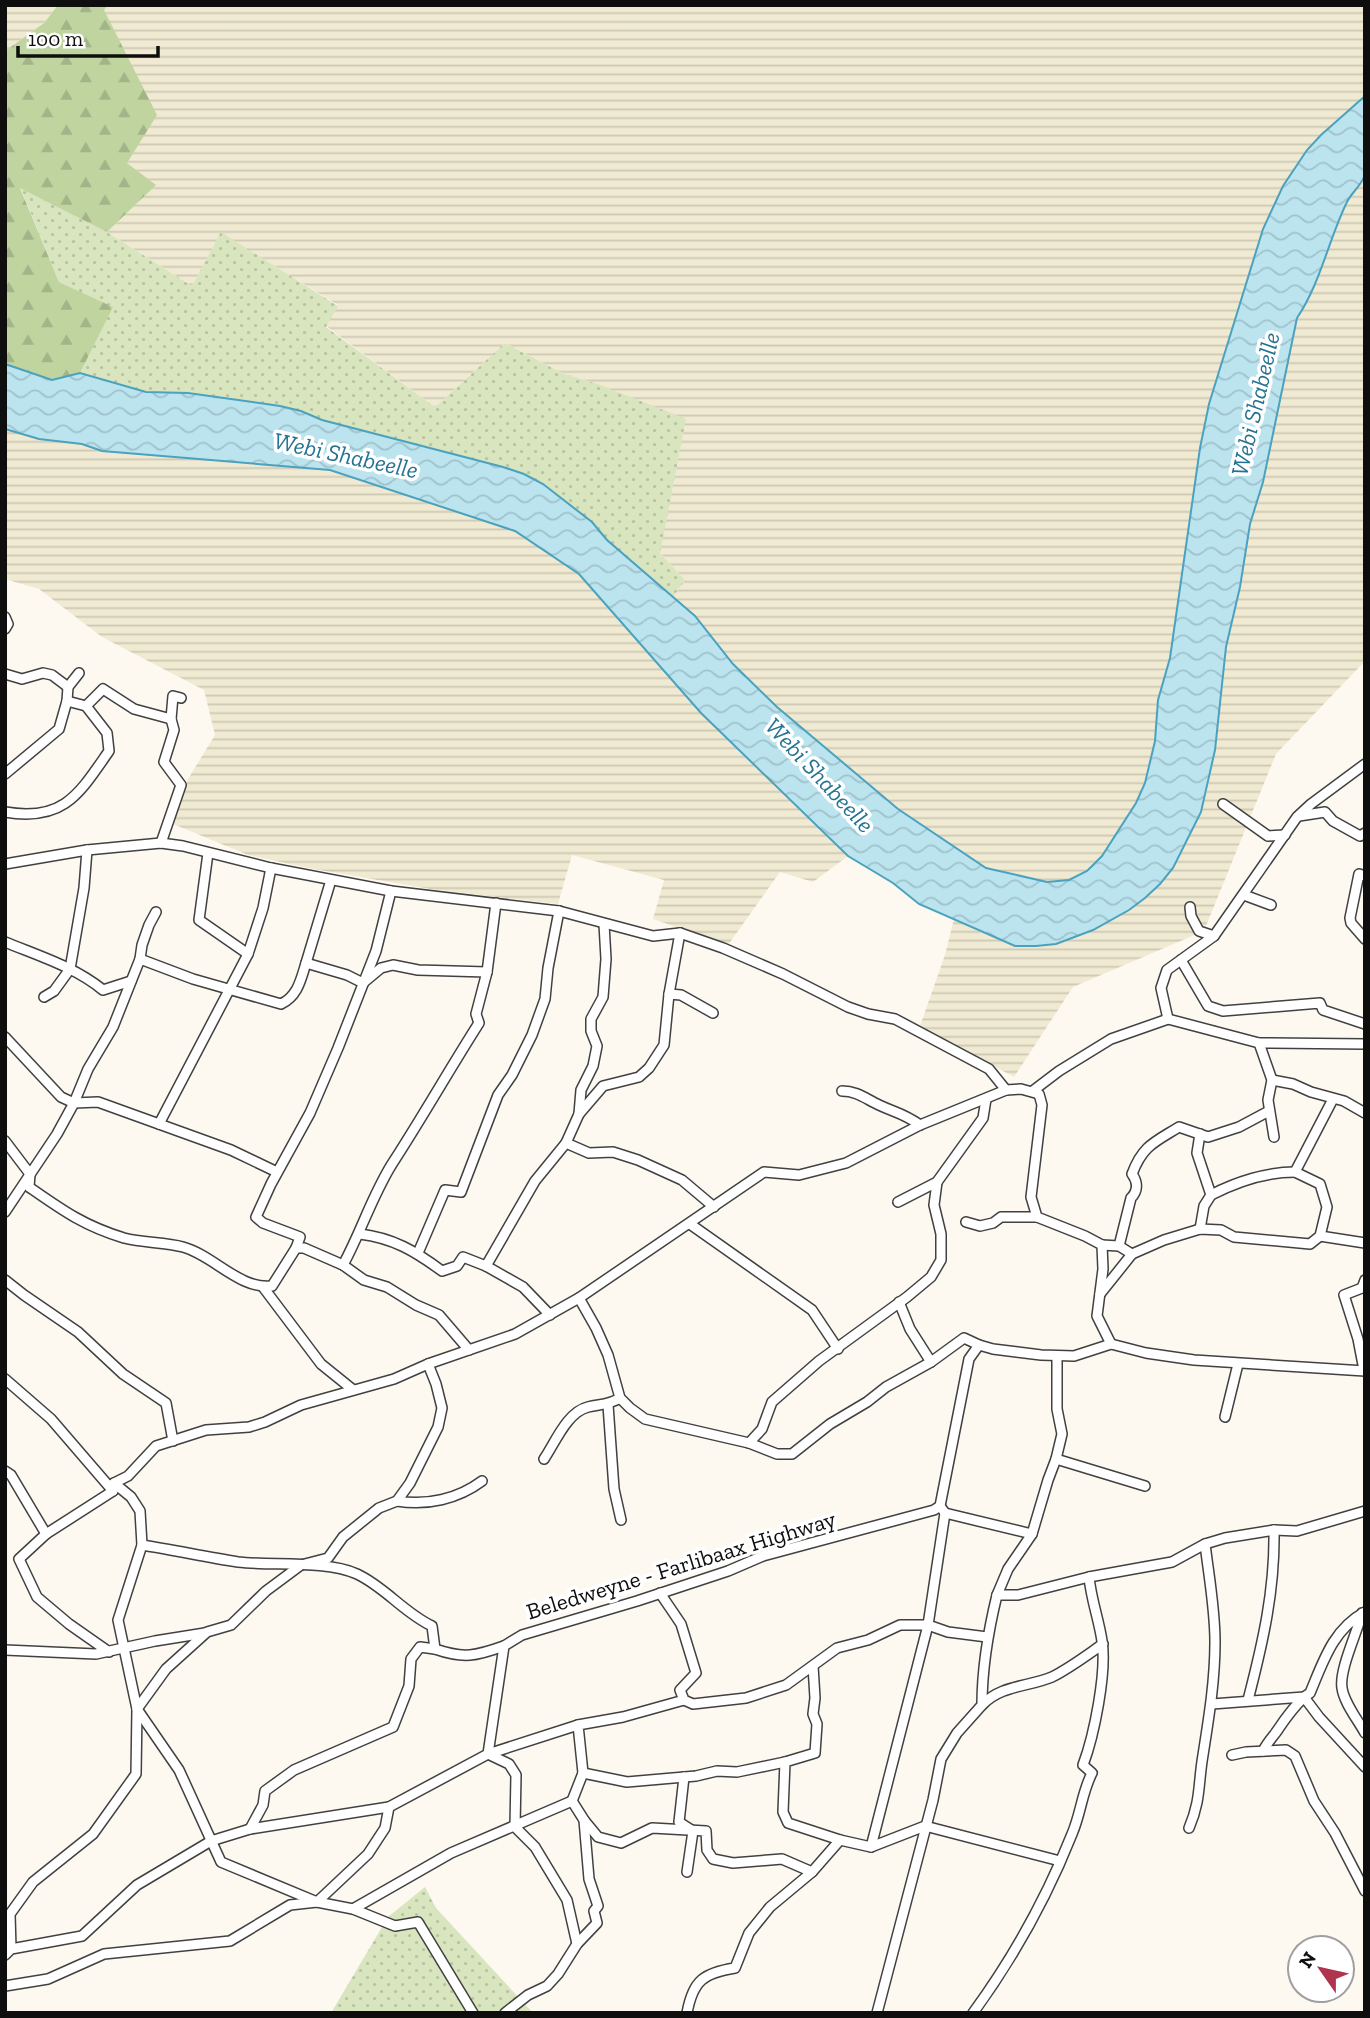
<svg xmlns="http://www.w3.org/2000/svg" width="1370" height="2018" font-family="'Zilla Slab',serif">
<defs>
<pattern id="farmland-rules" width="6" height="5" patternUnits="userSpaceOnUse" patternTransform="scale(1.75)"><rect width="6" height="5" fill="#f1ead3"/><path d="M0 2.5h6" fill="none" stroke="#cdc8b4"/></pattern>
<pattern id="grass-dots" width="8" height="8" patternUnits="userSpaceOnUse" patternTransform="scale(1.75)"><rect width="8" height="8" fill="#d8e5be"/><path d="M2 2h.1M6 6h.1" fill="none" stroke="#b8c3a2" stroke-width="1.8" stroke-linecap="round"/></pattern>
<pattern id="forest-firs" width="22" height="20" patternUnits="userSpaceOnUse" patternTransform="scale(1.75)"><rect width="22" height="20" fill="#bfd49f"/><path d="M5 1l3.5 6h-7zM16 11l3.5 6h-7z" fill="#a3b588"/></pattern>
<pattern id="water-waves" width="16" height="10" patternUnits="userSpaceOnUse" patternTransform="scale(1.75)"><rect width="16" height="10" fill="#bbe4ef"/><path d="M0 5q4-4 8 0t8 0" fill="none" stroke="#a0c2cc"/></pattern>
</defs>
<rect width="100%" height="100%" fill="#fdf9f1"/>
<g fill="url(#farmland-rules)">
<polygon points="5,5 58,5 44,23 5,51"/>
<polygon points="108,5 1365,5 1365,96 1321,135 1283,186 1263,229 1229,343 1221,363 1205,426 1170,658 1158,700 1155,741 1145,783 1136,803 1102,856 1087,871 1069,880 1047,882 986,868 898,809 777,707 733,664 695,616 673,597 685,580 660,553 598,384 562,373 505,343 435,407 326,326 338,305 221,233 192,286 107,232 155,185 127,163 103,10"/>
<polygon points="1365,176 1365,661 1276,754 1204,931 1073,987 1014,1077 920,1026 945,955 954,919 982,933 1056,944 1093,930 1129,910 1160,885 1173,868 1201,812 1207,791 1215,751 1226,647 1240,587 1250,524 1263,482 1297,318 1310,298 1323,258 1333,239 1347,201"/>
<polygon points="5,429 39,439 82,444 102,451 330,470 515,531 579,574 701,713 848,856 813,882 780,872 728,945 653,919 664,880 572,855 558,904 436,890 308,868 248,855 173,824 188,779 215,735 204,690 102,637 39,589 5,579"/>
</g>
<g fill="url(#grass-dots)">
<polygon points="20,187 107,232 192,286 221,232 338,306 326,327 435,407 505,343 562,373 598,384 686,419 660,553 685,580 673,597 607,540 576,509 524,474 322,420 301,411 238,400 188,393 146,392 80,373 112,307 59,282"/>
<polygon points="425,1887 436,1908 533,2013 331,2013 388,1917"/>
</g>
<polygon fill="url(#forest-firs)" points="58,5 108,5 104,10 157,115 127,163 156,185 107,232 20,188 59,282 113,307 80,373 52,380 5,364 5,51 44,23"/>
<path fill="url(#water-waves)" stroke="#4aa2be" stroke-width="2" d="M 1365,96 C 1365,110 1368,167 1364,177 C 1360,187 1350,194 1346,204 C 1328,242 1320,284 1297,318 L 1263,482 L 1250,524 L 1240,587 L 1226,647 L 1215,750 L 1201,812 L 1173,868 L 1160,884 L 1145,898 L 1129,910 L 1093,930 L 1056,944 L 1036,946 L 1015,946 L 919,904 L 893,883 L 848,856 L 701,713 L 579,574 L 515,531 L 330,470 L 102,451 L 82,444 L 39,439 L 5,429 L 5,364 L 52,380 L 80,373 L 146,392 L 188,393 L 280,406 L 301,411 L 322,420 L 503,467 L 524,474 L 543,484 L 592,522 L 607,540 L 695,616 L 733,664 L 777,707 L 898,809 L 986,868 L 1047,882 L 1069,880 L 1087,871 L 1102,856 L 1136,803 L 1145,783 L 1155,741 L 1158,700 L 1170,658 L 1200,448 L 1209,404 L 1263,229 L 1283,186 L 1307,150 L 1321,135 Z"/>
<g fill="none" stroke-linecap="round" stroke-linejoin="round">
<defs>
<g id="street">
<polyline points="5,617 8,624 5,629"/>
<polyline points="5,674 22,679 43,673 52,675 68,687"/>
<polyline points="86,706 103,689 134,709 171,719"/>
<polyline points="5,774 59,729 67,701 68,687 79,673"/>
<polyline points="1223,804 1268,836 1285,835"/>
<path d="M 5,812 C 64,822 79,794 109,751 L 107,733 L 86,706 L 67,701"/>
<polyline points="1299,816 1325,812 1333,821 1360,836 1365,833"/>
<polyline points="161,843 181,785 164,762 174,730 171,719 173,696 181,698"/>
<polyline points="208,853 199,920 248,954"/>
<polyline points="5,864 87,850 161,843 183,846 271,868 391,891 559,911 653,936 680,933 723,948 783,974 848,1007 868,1014 895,1019 989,1069 1006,1090 1021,1089 1039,1094 1042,1105 1031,1197 1037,1217 1085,1236 1102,1245 1103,1269 1097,1316 1111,1344"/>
<polyline points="1365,876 1359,874 1350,918 1351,923 1365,939"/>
<polyline points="1244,895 1271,905"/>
<polyline points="1190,907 1191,916 1199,931 1214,936"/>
<path d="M 5,942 C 39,956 75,967 103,990 L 131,981"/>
<path d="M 140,959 L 193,979 L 281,1004 C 298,996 301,979 306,963 L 347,975 L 363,983 L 381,968 L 393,965 L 418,970 L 487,972"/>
<polyline points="1181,960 1208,1006 1223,1011 1320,1003 1323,1010 1365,1024"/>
<polyline points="306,963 331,880"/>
<polyline points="669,994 680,933"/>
<polyline points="44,997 54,991 70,969 84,888 87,850"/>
<polyline points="1168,1019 1161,988 1167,970 1214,936 1297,817 1311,804 1365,764"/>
<polyline points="5,1037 61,1097 74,1103 98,1102 231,1150 277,1172"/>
<polyline points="1259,1043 1272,1080 1268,1100 1274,1137"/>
<polyline points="1272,1080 1293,1084 1311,1092 1344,1101 1365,1113"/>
<path d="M 842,1091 C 857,1091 866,1099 879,1105 C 896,1113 903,1113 920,1125"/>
<polyline points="1038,1094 1034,1090 1059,1071 1111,1039 1168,1019 1259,1043 1365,1044"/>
<polyline points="579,1114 603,1086 639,1077 649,1068 664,1045 669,994 681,995 713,1013"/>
<polyline points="159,1124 248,954 263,908 271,868"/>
<polyline points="1200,1134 1197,1153 1211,1195 1204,1206 1200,1229"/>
<path d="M 5,1141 L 30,1174 L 29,1187 C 62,1210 84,1226 124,1238 C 143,1243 164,1242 183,1247 C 213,1255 240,1290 272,1286 L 296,1248 L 304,1248 L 343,1265 L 364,1280 L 387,1287 L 416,1305 L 439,1315 L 469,1350"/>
<polyline points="566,1143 589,1153 613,1152 638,1160 682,1180 714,1207"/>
<path d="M 1211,1195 C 1236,1182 1267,1172 1295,1172"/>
<polyline points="898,1202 937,1182 983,1118 986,1099"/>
<polyline points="5,1212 57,1134 74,1103 88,1069 113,1027 140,959 142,945 149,925 156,912"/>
<polyline points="966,1222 980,1226 993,1223 1001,1217 1037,1217"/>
<polyline points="690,1224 812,1310 838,1349"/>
<path d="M 360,1234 C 393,1238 415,1251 442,1271 L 457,1266 L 463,1257 L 486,1266 L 523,1287 L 550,1315"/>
<polyline points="1320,1236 1365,1243"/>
<polyline points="1102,1245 1119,1246 1132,1254 1164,1240 1200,1229 1221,1230 1234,1237 1310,1244 1320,1236 1327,1207 1320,1184 1295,1172 1333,1099"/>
<path d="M 1119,1246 L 1131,1198 C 1138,1191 1138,1182 1132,1174 C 1143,1145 1155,1142 1179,1127 L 1208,1137 L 1239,1127 L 1269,1111"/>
<polyline points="296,1248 300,1237 263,1223 256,1217 271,1184 310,1113 338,1048 376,951 391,891"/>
<polyline points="418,1253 445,1190 461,1192 498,1095 512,1075 532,1035 545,999 548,968 559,911"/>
<path d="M 343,1265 C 361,1232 372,1196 392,1164 C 422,1118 449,1070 479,1023 L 476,1014 L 487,972 L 496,903"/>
<polyline points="486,1266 535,1181 566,1143 579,1114 581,1090 593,1066 597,1046 591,1031 591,1019 603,997 606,959 604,924"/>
<polyline points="5,1280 24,1295 78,1332 123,1374 166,1403 173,1441"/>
<polyline points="263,1287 321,1364 352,1389"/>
<polyline points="1100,1294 1132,1254"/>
<polyline points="579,1298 596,1328 608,1355 620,1398 630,1408 645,1419 749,1443 777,1454 792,1454 830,1424 867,1402 886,1387 931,1362 964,1338 979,1345"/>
<polyline points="899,1302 910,1329 931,1362"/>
<polyline points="1057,1356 1057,1409 1062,1434 1056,1459 1048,1480 1032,1534 1008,1569 997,1595 1018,1595 1089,1577 1172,1562 1205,1544 1225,1538 1274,1530 1297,1531 1365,1511"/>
<polyline points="1364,1370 1358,1339 1344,1295 1362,1288 1365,1280"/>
<polyline points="5,1379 51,1419 113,1491 114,1483 128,1476 156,1446 206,1430 249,1427 265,1422 301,1405 394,1379 428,1364 515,1334 579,1298 764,1172 799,1175 846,1163 920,1125 1006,1090"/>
<polyline points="608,1405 614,1489 621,1520"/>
<polyline points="1225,1417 1238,1364"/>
<polyline points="749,1443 762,1429 772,1402 819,1361 907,1297 931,1277 941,1260 941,1234 934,1205 937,1182"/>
<path d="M 544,1459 C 555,1443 567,1412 588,1407 C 600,1404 609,1405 620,1398"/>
<polyline points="1056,1459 1145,1486"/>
<polyline points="5,1471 11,1475 46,1534 19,1559 37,1597 69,1624 109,1652"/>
<polyline points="114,1483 131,1497 140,1511 142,1545 118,1620 137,1709 179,1770 221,1862 317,1902 353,1909 395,1926 418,1922 473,2013"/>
<path d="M 397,1501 C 427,1506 458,1499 482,1481"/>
<polyline points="945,1513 1032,1534"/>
<polyline points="46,1534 113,1491"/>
<path d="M 142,1545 C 174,1550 206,1557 238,1562 C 273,1566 325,1560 357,1574 C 385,1587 404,1613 432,1626 L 435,1649 C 464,1659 476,1656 504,1646"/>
<polyline points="660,1593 681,1624 696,1673 680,1690 684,1700 693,1704 746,1698 786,1685 837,1648 868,1640 900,1625 928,1625 948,1632 987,1637"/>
<path d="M 1362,1613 C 1357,1633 1339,1670 1342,1688 C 1344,1703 1358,1720 1365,1733"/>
<polyline points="5,1650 96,1654 155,1641 205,1633"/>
<polyline points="813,1666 815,1698 813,1714 817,1724 815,1753 785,1762 783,1812 788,1823 840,1840 871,1847 925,1826 1060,1861"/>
<path d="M 1248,1700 C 1263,1642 1275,1590 1274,1530"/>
<path d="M 1212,1704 L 1304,1697 L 1310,1693 C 1323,1662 1333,1629 1365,1612"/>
<path d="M 982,1705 C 1001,1685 1028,1687 1052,1677 C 1070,1668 1087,1655 1103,1644"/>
<path d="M 1263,1751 C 1268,1741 1274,1736 1279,1728 C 1287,1716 1294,1707 1304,1697 L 1319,1717 L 1365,1767"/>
<polyline points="488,1754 509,1764 516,1775 515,1827 535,1847 567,1900 577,1944"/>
<polyline points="488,1754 578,1725"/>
<polyline points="1232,1755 1246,1752 1286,1750 1295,1756 1314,1801 1335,1833 1365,1891"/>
<polyline points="583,1773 627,1782 696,1776 717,1771 737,1772 785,1762"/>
<polyline points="684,1777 679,1822 693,1831 687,1872"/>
<polyline points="584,1820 598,1837 621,1843 652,1828 706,1831 707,1850 713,1859 733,1863 782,1859 812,1872 840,1840"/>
<path d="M 1189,1828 C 1201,1800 1198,1784 1203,1755 C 1209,1717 1215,1680 1215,1642 C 1215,1609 1209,1577 1205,1544"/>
<polyline points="250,1829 263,1805 265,1791 294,1770 393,1727 409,1686 411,1659 420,1647 435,1649"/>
<polyline points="871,1847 928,1625 945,1513 940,1506"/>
<polyline points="353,1909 451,1853 572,1801"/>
<polyline points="11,1949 10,1914 33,1882 93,1834 136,1774 137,1709 166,1669 207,1632 231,1625 266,1591 301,1565 328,1558 343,1537 379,1508 397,1501 410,1483 438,1427 442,1408 436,1384 428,1364"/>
<polyline points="5,1955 11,1949 82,1936 137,1885 211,1841 250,1829 389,1807"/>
<polyline points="5,1986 48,1979 104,1954 230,1941 290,1905 317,1902 368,1854 385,1828 389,1807 488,1754 504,1646 522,1635 637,1601 728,1571 763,1556 934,1510 940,1506 969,1359 979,1345 993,1349 1041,1355 1074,1356 1111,1344 1146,1353 1194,1360 1365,1371"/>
<polyline points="505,2013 528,1995 547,1986 558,1974 577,1944 597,1923 594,1911 598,1906 589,1879 584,1820 572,1801 583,1773 578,1725 623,1717 684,1700"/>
<path d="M 687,2013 C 693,1980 704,1973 735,1968 L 749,1933 L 770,1907 L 812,1872"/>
<path d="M 877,2013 L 933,1800 L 941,1759 L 957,1733 L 982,1705 C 982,1667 988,1632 997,1595"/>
<path d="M 973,2013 C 1013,1958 1047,1897 1072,1834 C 1081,1813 1082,1792 1092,1773 L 1083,1765 C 1094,1736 1107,1672 1102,1641 C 1099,1620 1091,1599 1089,1577"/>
</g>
</defs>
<use href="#street" stroke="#414141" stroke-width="12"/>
<use href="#street" stroke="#fff" stroke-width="9"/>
</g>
<g text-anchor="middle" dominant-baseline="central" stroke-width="7" stroke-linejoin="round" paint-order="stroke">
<g font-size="23" fill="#0e0e0e" stroke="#fff">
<text transform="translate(681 1565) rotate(-17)">Beledweyne - Farlibaax Highway</text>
</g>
<g font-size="24" font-style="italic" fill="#257392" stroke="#fff">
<text transform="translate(1255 404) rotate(-77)">Webi Shabeelle</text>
<text transform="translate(346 455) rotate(12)">Webi Shabeelle</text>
<text transform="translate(820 775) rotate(47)">Webi Shabeelle</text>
</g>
</g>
<rect width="1370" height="2018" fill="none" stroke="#0e0e0e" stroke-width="14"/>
<g transform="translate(1321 1969) rotate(304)"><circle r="33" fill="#ffffff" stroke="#9f9f9f" stroke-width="2"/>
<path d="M0-5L12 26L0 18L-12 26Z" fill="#af354e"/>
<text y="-10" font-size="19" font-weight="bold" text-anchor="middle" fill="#0e0e0e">N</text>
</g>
<path d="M18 46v10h140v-10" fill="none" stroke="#0e0e0e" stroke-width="3.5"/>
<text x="28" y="46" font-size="21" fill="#0e0e0e" stroke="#ffffff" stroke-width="5" paint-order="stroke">100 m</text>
</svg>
